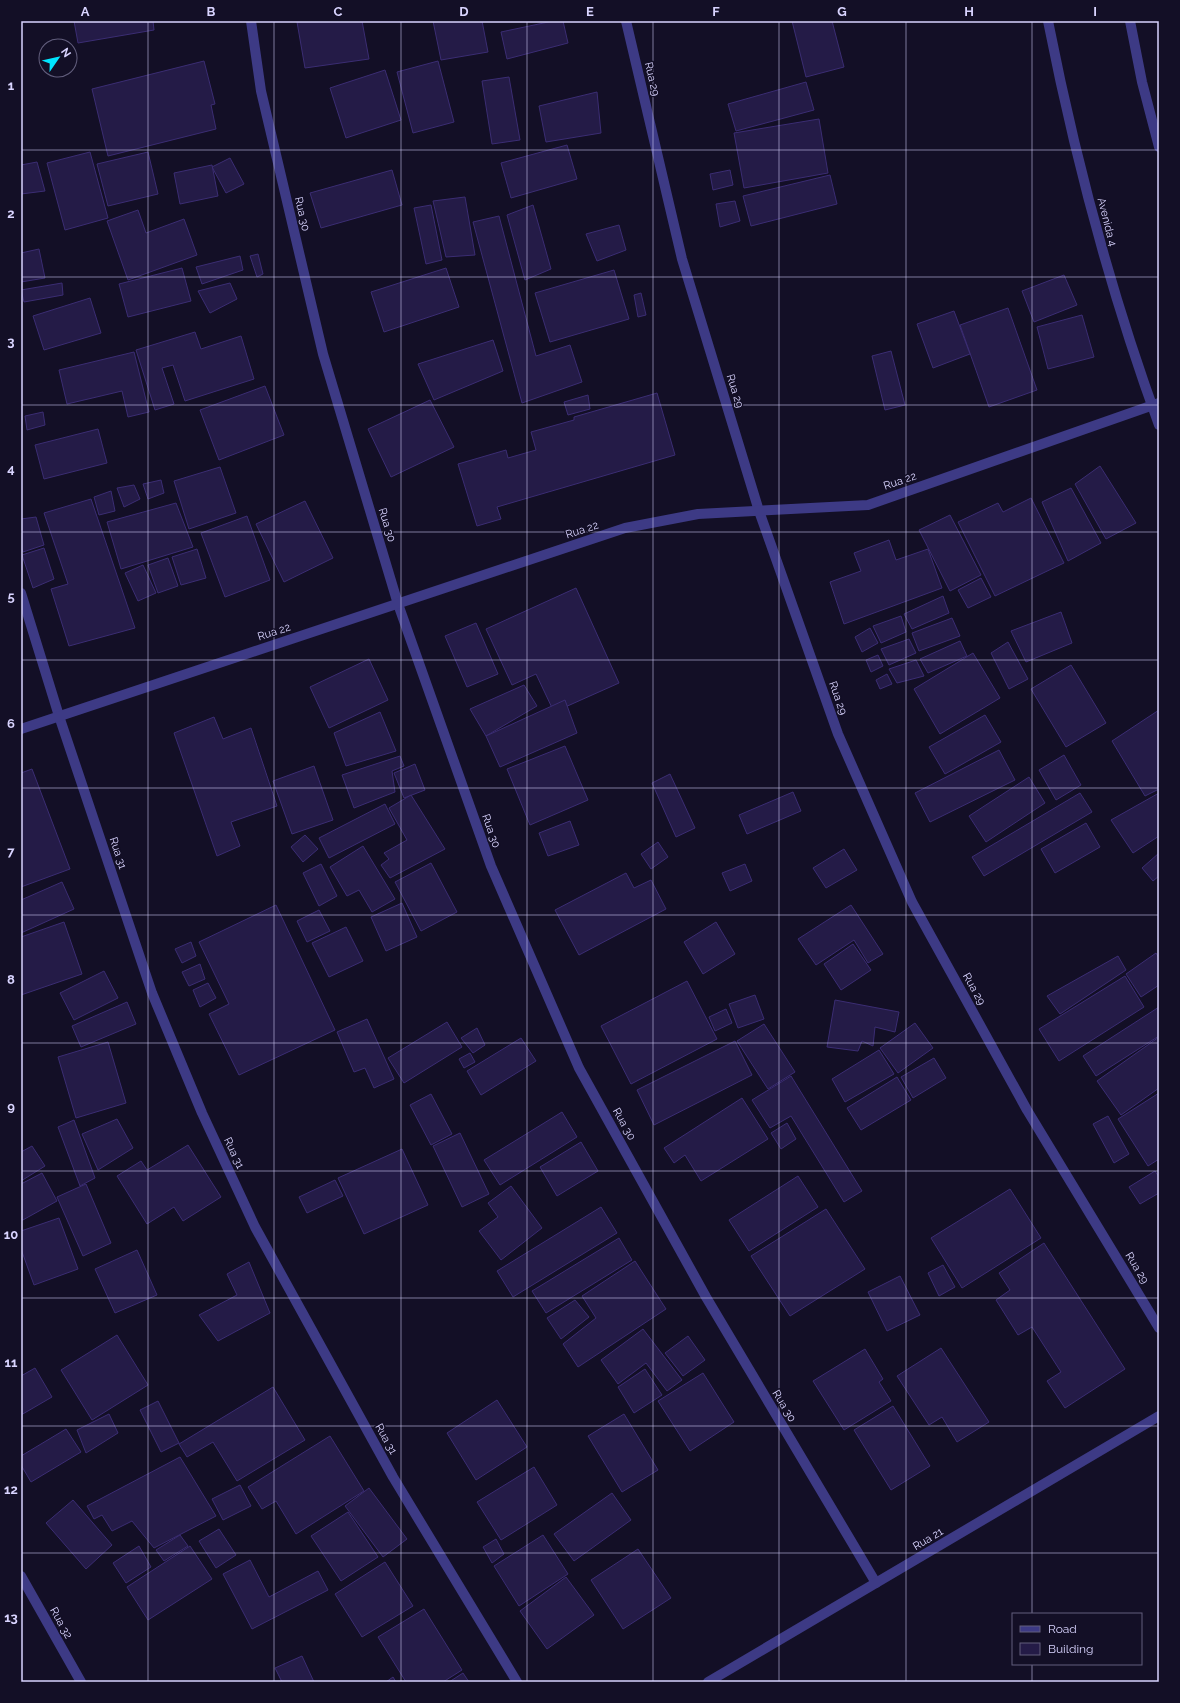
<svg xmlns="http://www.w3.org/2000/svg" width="1180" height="1703" font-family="Raleway,sans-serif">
<rect width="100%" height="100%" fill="#130f26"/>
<g fill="#241b47" stroke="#3b2d73">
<polygon points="74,21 153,21 154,30 78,43"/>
<polygon points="362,21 369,59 305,68 297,22"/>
<polygon points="433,21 482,21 488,52 441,60"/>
<polygon points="553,21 563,21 568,43 507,59 501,32"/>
<polygon points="792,21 832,21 844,67 806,77"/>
<polygon points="204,61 215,104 211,105 216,129 108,156 92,89"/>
<polygon points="438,61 454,122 413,133 397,72"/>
<polygon points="385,70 401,120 346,138 330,88"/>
<polygon points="509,77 520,140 492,144 482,81"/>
<polygon points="806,82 814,110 736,131 728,104"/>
<polygon points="597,92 601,133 546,142 539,106"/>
<polygon points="819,119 828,173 744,188 734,133"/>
<polygon points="567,145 577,179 511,198 501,163"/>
<polygon points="90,152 108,218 65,230 47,163"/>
<polygon points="148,152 158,194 108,206 97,164"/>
<polygon points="230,158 244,184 226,193 212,167"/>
<polygon points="37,162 45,191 21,194 21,165"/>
<polygon points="212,165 218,196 180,204 174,173"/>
<polygon points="392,170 402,205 321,228 310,193"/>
<polygon points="730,170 733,185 713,190 710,174"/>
<polygon points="830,175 837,204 751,226 743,196"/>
<polygon points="465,197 475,255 446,257 433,201"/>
<polygon points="735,201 740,221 720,227 716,204"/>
<polygon points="431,205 442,260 426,264 414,208"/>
<polygon points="533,205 551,269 525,280 507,215"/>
<polygon points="138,210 146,233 184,219 197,255 128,280 107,221"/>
<polygon points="499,216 536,356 570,345 582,382 522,403 473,222"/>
<polygon points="619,225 626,250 597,261 586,234"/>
<polygon points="39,249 45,278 21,282 21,253"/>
<polygon points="258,254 263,274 257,277 250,256"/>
<polygon points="240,256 243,270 202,284 196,267"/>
<polygon points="182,268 191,301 128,317 119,284"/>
<polygon points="446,268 459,307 384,332 371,292"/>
<polygon points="614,270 629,319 550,342 535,293"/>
<polygon points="1064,275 1077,305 1034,322 1022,291"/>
<polygon points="62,283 63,295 24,302 21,290"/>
<polygon points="230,283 237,299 210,313 198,291"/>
<polygon points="641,293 646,315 638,317 634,295"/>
<polygon points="90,298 101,333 44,350 33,316"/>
<polygon points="1008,308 1037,390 989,407 960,325"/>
<polygon points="954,311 970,354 933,368 917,324"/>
<polygon points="1082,315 1094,357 1048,369 1037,327"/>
<polygon points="195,332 201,349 241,336 254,379 185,401 173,365 162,368 174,404 155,410 136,350"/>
<polygon points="493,340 503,371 434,400 418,364"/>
<polygon points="891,351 905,405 885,410 872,356"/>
<polygon points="134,352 149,412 128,417 122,391 67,404 59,370"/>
<polygon points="265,386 284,435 219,460 200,410"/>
<polygon points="657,393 675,455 497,507 501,519 477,526 458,464 506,450 508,458 536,450 531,432 574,420 574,417"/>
<polygon points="588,395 590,409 568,415 564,402"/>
<polygon points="430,400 454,447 391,477 368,429"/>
<polygon points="43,412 45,425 27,430 25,416"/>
<polygon points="98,429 107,463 44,479 35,445"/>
<polygon points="1100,466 1136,523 1106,539 1075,484"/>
<polygon points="220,467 236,513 189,529 174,481"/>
<polygon points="161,480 164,493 148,499 143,484"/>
<polygon points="134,485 140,499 124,507 117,488"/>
<polygon points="1071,488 1101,543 1068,561 1042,502"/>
<polygon points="111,491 115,511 99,515 94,497"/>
<polygon points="1031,498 1064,563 995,596 958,522 998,503 1003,512"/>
<polygon points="91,499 135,628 69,646 51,589 68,584 44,513"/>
<polygon points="305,501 333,558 284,582 256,524"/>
<polygon points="176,503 193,547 121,569 107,522"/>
<polygon points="950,515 981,575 950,591 919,530"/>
<polygon points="247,516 270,580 225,597 201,533"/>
<polygon points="36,517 44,545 23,552 21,547 21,519"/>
<polygon points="889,540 896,560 928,549 942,588 844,624 830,582 861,571 854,553"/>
<polygon points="44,548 54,579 33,588 22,555"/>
<polygon points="197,549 206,578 181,585 172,557"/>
<polygon points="168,558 178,586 158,593 148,565"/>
<polygon points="143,565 156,593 138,601 125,573"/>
<polygon points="981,578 991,597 968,608 958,590"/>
<polygon points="576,588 619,683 554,712 536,674 512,685 486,629"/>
<polygon points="943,596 949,613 912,629 904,614"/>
<polygon points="1061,612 1072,643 1026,662 1011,631"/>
<polygon points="901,616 906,632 881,643 873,626"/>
<polygon points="952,618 960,636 919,651 912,633"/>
<polygon points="476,623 498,674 467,687 445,636"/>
<polygon points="870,628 878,643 862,652 855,637"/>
<polygon points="909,639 916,653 889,665 881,649"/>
<polygon points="960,641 967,656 928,673 920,659"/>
<polygon points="1008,642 1028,679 1009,689 991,653"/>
<polygon points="973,653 1000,698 940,734 914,689"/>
<polygon points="878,655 883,666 871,672 866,660"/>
<polygon points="369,659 388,700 329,728 310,687"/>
<polygon points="916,660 924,676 897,683 889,669"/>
<polygon points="1071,665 1106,723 1066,747 1031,689"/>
<polygon points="887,674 892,684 880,689 876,680"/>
<polygon points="524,685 537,706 486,736 470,709"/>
<polygon points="565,700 577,733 500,767 486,736"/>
<polygon points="1159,710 1159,789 1145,796 1112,741"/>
<polygon points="380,712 396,751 346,766 334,733"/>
<polygon points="985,715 1001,742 945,774 929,747"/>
<polygon points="214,717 223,739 251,728 277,806 231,822 240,846 217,856 174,733"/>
<polygon points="565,746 588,800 530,825 507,769"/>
<polygon points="999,750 1015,780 930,822 915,793"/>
<polygon points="1064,755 1081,785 1056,800 1039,770"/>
<polygon points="400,756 404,766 392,771 395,792 354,808 342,775"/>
<polygon points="415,764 425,790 404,798 394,773"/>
<polygon points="314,766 333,820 292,834 273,781"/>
<polygon points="32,769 70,869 21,887 21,773"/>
<polygon points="670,774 695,828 676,837 652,783"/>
<polygon points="1029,777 1045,803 986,842 969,816"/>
<polygon points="793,792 801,811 747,834 739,815"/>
<polygon points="1080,793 1092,812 984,876 972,857"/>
<polygon points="1159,793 1159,836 1133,853 1111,820"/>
<polygon points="411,795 445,849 390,878 381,865 389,859 384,853 407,840 389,808"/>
<polygon points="385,804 395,824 329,858 319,838"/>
<polygon points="570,821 579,845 548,856 539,833"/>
<polygon points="1086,823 1100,847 1055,873 1041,849"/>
<polygon points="305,835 318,849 303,862 291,847"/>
<polygon points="658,842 668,857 651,869 641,854"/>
<polygon points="363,846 395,899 372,912 359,890 347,896 330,867"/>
<polygon points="844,849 857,870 826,888 813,868"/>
<polygon points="1159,853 1159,876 1153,881 1142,868"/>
<polygon points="431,863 457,912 421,931 395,882"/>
<polygon points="321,864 337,896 319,906 303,873"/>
<polygon points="745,864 752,881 730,891 722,873"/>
<polygon points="626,873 634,888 651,880 666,909 579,955 555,910"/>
<polygon points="62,882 74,909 21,933 21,900"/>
<polygon points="402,903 417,937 386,951 371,917"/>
<polygon points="276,905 335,1030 239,1075 209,1014 229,1004 199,942"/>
<polygon points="851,905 883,954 868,963 854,940 816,965 798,939"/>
<polygon points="319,910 330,931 307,942 297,921"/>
<polygon points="64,922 82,974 21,995 21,937"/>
<polygon points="716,922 735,954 703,974 684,942"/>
<polygon points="346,927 363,961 329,977 312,943"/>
<polygon points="191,942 196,956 182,963 175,949"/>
<polygon points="853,944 871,970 841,990 824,964"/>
<polygon points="1156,953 1159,958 1159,985 1141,997 1126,974"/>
<polygon points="1118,956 1126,970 1060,1014 1047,996"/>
<polygon points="200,964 205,979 189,986 182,972"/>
<polygon points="104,971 118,998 74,1020 60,993"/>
<polygon points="1125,976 1144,1007 1059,1061 1039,1029"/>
<polygon points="687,981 717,1039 631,1084 601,1026"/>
<polygon points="208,983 216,998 200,1007 193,990"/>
<polygon points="755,995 764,1019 738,1028 729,1004"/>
<polygon points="835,1000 899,1012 895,1032 875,1027 873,1046 862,1041 858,1051 827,1047"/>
<polygon points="127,1002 136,1024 81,1047 72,1026"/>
<polygon points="1159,1007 1159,1036 1096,1076 1083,1056"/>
<polygon points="726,1009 732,1023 715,1031 709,1017"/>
<polygon points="367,1019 394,1079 374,1088 365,1068 354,1072 337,1032"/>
<polygon points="447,1022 462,1047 404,1083 388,1058"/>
<polygon points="915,1023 933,1048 898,1073 880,1048"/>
<polygon points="764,1024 795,1072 768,1089 737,1041"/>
<polygon points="477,1028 485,1045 473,1053 461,1038"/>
<polygon points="1159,1037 1159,1088 1121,1115 1097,1081"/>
<polygon points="521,1038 536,1061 481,1095 467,1071"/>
<polygon points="735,1041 752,1075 654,1125 637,1090"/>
<polygon points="108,1042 126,1103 76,1118 58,1057"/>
<polygon points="879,1050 894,1074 845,1102 832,1079"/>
<polygon points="470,1053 475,1062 464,1068 459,1059"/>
<polygon points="934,1058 946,1078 913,1098 901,1077"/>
<polygon points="791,1076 862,1191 844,1202 791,1116 770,1128 752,1100"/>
<polygon points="897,1077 911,1100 861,1130 847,1108"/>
<polygon points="1159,1093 1159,1159 1148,1166 1118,1119"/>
<polygon points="431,1094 452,1134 431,1145 410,1105"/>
<polygon points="742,1098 768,1139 701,1181 685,1155 674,1163 664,1148"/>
<polygon points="562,1112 577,1137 500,1185 484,1160"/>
<polygon points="1108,1116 1129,1154 1114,1163 1093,1124"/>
<polygon points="117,1119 133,1148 98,1170 82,1134"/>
<polygon points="74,1120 95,1178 80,1186 58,1127"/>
<polygon points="787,1123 796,1139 781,1149 771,1133"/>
<polygon points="460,1133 489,1194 462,1207 433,1146"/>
<polygon points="581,1142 598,1171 557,1196 540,1167"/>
<polygon points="188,1145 221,1197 183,1221 174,1207 147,1224 117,1176 141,1161 147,1170"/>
<polygon points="32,1146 45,1166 21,1181 21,1152"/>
<polygon points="402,1149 428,1205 364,1234 338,1178"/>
<polygon points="1155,1171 1159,1177 1159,1193 1140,1204 1129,1187"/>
<polygon points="42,1173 57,1201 21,1221 21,1184"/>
<polygon points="798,1176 818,1207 749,1251 729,1220"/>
<polygon points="335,1180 343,1196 307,1213 299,1197"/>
<polygon points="86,1184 111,1243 83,1256 57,1197"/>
<polygon points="511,1186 542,1228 501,1260 479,1231 498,1217 488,1203"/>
<polygon points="1010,1189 1041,1238 962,1288 931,1238"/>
<polygon points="601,1207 617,1233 513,1297 497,1271"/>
<polygon points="826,1209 865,1269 790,1316 751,1256"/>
<polygon points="59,1218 78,1269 34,1285 21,1249 21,1231"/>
<polygon points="619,1238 632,1260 546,1313 532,1291"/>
<polygon points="1044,1243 1125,1369 1065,1408 1047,1381 1061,1372 1032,1327 1018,1335 996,1300 1010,1290 999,1273"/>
<polygon points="137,1250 157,1295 115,1313 95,1269"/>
<polygon points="635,1261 666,1309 578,1367 563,1344 596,1318 582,1296"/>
<polygon points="249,1262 270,1313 218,1341 199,1315 237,1295 227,1274"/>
<polygon points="943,1265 955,1287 939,1296 928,1273"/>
<polygon points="900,1276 920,1315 887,1331 868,1292"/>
<polygon points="575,1300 589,1317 561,1339 547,1318"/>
<polygon points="643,1329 682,1380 667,1391 646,1363 618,1384 601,1360"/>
<polygon points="117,1335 148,1385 92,1420 61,1370"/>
<polygon points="688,1336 705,1360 683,1376 665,1353"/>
<polygon points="941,1348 989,1422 957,1442 942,1417 929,1425 897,1376"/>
<polygon points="865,1349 883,1379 879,1382 891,1401 844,1430 813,1381"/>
<polygon points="35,1368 52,1397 21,1415 21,1376"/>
<polygon points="645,1369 662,1395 634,1413 618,1387"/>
<polygon points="703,1373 734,1422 690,1451 658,1401"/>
<polygon points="273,1387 305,1440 237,1481 213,1442 187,1457 179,1444"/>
<polygon points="497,1400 527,1447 476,1480 447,1433"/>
<polygon points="158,1401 179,1443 161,1452 140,1410"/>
<polygon points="893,1406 930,1466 891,1490 854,1430"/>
<polygon points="109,1414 118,1433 86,1453 77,1430"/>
<polygon points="624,1414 658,1470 622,1492 588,1436"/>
<polygon points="66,1429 81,1452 31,1482 21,1465 21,1456"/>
<polygon points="330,1436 364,1491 296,1534 276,1501 262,1509 248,1487"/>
<polygon points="180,1457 216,1516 154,1548 132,1521 112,1531 102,1515 94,1519 87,1506"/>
<polygon points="534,1467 557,1505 501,1540 477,1502"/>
<polygon points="240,1485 251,1506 223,1520 212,1499"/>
<polygon points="369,1488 407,1539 383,1557 345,1506"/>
<polygon points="612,1493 631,1520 574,1561 554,1534"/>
<polygon points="73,1500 112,1545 86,1569 46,1523"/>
<polygon points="348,1512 378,1557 341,1581 311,1536"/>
<polygon points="219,1529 236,1555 216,1568 199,1541"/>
<polygon points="180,1535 188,1546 164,1561 156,1550"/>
<polygon points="543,1535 568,1574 519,1606 494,1566"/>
<polygon points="496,1539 504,1554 492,1563 483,1547"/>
<polygon points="139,1546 151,1567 126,1583 113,1563"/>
<polygon points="190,1546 212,1579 148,1620 127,1587"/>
<polygon points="638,1549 671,1598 623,1629 591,1580"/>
<polygon points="250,1560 269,1597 318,1571 328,1590 252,1629 223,1574"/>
<polygon points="385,1562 413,1606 362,1637 335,1594"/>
<polygon points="566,1577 594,1615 547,1649 520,1611"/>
<polygon points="424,1609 462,1670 443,1682 406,1682 378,1637"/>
<polygon points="302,1656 314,1682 282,1682 275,1668"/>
<polygon points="463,1673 469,1682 449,1682"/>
<polygon points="393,1677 396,1682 386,1682"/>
</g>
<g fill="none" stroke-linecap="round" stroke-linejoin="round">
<g stroke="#3d3a85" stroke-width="10">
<polyline points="251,21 261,91 323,354 398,604 491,866 579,1068 706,1297 876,1583"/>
<polyline points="626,21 682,259 759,511 838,734 912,902 1027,1110 1159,1328"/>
<path d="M 1048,21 C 1075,158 1111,294 1159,425"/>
<polyline points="1130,21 1142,82 1159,147"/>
<polyline points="21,593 59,716 152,993 202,1113 255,1227 393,1477 517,1682"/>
<polyline points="21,729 625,528 698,514 868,505 1159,403"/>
<polyline points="21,1576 81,1682"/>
<polyline points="708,1682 1159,1416"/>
</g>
</g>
<path fill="none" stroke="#d9d4ff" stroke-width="1" stroke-opacity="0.55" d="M 148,21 L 148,1682M 274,21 L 274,1682M 401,21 L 401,1682M 527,21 L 527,1682M 653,21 L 653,1682M 779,21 L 779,1682M 906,21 L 906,1682M 1032,21 L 1032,1614M 21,150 L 1159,150M 21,277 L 1159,277M 21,405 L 1159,405M 21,532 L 1159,532M 21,660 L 1159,660M 21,788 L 1159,788M 21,915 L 1159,915M 21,1043 L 1159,1043M 21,1171 L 1159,1171M 21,1298 L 1159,1298M 21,1426 L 1159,1426M 21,1553 L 1159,1553M 1032,1664 L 1032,1682"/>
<g text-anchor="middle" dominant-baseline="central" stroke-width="3" stroke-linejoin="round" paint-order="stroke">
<g font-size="11" fill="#d9d4ff" stroke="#130f26">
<text transform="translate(652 79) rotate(77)">Rua 29</text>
<text transform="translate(302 214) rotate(77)">Rua 30</text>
<text transform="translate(1107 222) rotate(76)">Avenida 4</text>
<text transform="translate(735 391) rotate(73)">Rua 29</text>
<text transform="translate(900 481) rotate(-19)">Rua 22</text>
<text transform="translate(387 525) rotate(73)">Rua 30</text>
<text transform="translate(582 530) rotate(-18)">Rua 22</text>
<text transform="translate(274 632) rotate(-18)">Rua 22</text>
<text transform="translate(838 698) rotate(71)">Rua 29</text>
<text transform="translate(491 831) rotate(71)">Rua 30</text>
<text transform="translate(118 853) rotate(72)">Rua 31</text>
<text transform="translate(974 989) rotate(61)">Rua 29</text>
<text transform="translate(624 1124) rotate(61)">Rua 30</text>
<text transform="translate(234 1153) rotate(65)">Rua 31</text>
<text transform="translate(1137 1268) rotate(59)">Rua 29</text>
<text transform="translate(784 1406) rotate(59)">Rua 30</text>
<text transform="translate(386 1439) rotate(61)">Rua 31</text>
<text transform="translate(928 1539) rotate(-31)">Rua 21</text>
<text transform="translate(61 1623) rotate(61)">Rua 32</text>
</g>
</g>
<rect width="1180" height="1703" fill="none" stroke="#130f26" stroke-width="44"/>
<rect x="1012" y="1613" width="130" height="52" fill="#130f26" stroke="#625e7d"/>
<rect x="1020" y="1626" width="20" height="6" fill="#3d3a85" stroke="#625e7d"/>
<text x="1048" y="1633" font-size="12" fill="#d9d4ff">Road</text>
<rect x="1020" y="1643" width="20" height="12" fill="#241b47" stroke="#625e7d"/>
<text x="1048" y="1653" font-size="12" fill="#d9d4ff">Building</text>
<g transform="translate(58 58) rotate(56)"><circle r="19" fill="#130f26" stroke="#625e7d"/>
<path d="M0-3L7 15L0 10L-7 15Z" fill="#00e5ff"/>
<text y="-6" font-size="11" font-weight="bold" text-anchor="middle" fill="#d9d4ff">N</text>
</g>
<rect x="22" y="22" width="1136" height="1659" fill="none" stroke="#d9d4ff" stroke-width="1.5"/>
<g font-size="13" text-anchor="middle" font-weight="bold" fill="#d9d4ff">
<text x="85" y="16">A</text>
<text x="211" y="16">B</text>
<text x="338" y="16">C</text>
<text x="464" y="16">D</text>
<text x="590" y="16">E</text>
<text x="716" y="16">F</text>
<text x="842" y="16">G</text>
<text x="969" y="16">H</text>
<text x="1095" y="16">I</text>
<text x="11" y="90">1</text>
<text x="11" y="218">2</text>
<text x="11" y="346">3</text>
<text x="11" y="473">4</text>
<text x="11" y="601">5</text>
<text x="11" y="728">6</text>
<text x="11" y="856">7</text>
<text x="11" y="984">8</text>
<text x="11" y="1111">9</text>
<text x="11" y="1239">10</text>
<text x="11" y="1367">11</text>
<text x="11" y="1494">12</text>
<text x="11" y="1622">13</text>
</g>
</svg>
